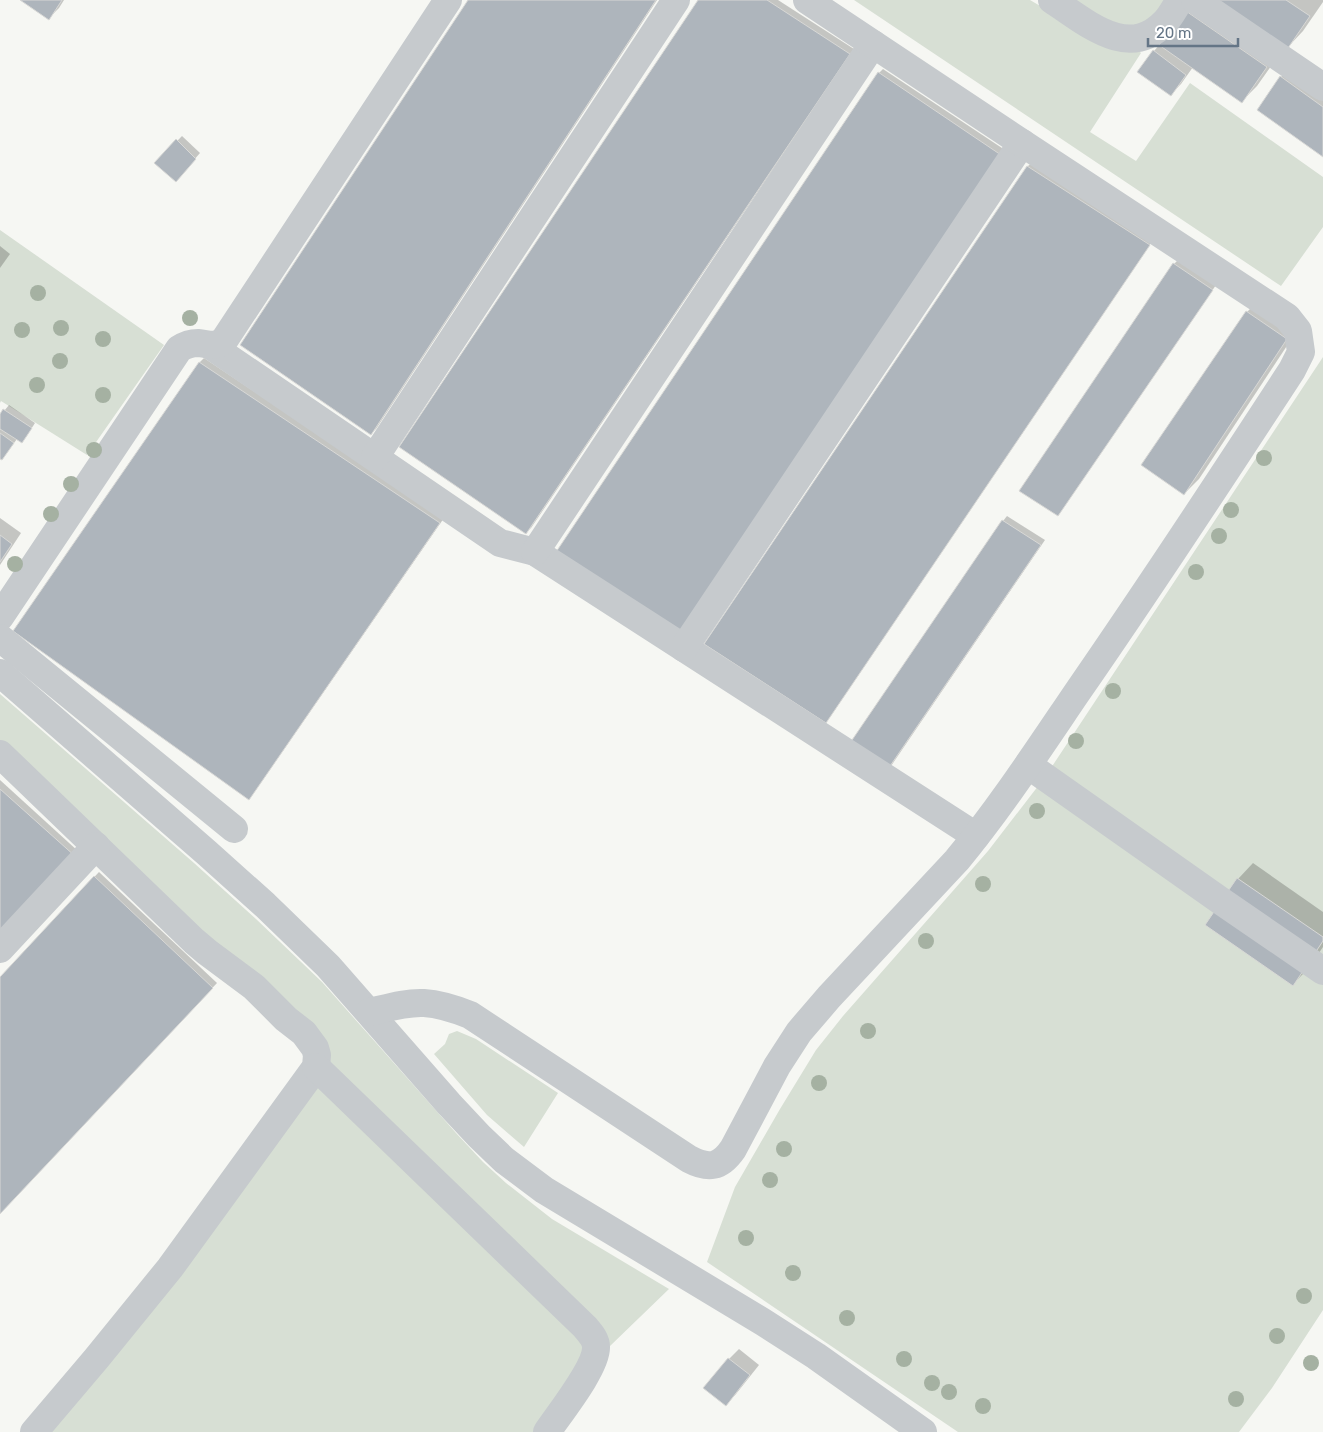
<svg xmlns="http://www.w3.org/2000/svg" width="1323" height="1432" font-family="Rubik,sans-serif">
<rect width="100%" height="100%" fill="#f6f7f3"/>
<g fill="#d7dfd4">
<polygon points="854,0 1030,0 1047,10 1138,50 1141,53 1090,132 1136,161 1190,83 1323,177 1323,227 1281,286"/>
<polygon points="1063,0 1170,0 1140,29 1119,30"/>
<polygon points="0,230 164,345 87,455 1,401 0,403"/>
<polygon points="1323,357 1323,1310 1272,1388 1239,1432 958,1432 707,1262 735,1187 780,1109 816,1050 843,1016 988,851 1045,777"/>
<polygon points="0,694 194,863 256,919 322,982 456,1133 483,1162 506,1183 552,1219 669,1289 610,1346 554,1432 27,1432 316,1063 0,742"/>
<polygon points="457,1031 476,1039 558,1093 524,1147 487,1115 434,1054 445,1044 449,1034"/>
</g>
<g fill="#0003">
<polygon points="22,0 64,0 59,8 49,18"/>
<polygon points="469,0 657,0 376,429 371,433"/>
<polygon points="700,0 778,0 854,49 531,528 526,532"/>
<polygon points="1220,0 1323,0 1323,2 1303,31 1288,47"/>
<polygon points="1184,10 1281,52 1257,86 1242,101 1193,67 1181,84 1171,94 1154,51 1161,43"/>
<polygon points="1297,62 1323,81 1323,155 1281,77"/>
<polygon points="883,69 1005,150 683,628 879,73"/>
<polygon points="182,136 200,153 180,176 156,163"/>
<polygon points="1033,162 1153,240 830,717 826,722 705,644 1028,166"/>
<polygon points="0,246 10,254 0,268"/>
<polygon points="1179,259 1216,285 1062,509 1174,264"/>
<polygon points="1262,297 1302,323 1199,479 1184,494 1247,312"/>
<polygon points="204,358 444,518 253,794 249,798 200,362"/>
<polygon points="9,405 35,423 26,437 17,439 2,459 0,457 0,430 1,429 0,428 0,416"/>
<polygon points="1007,516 1045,540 891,766 886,770 1003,521"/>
<polygon points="0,518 21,533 0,565"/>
<polygon points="0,780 79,852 0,937"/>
<polygon points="1253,863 1323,912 1323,947 1308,969 1293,984 1207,924 1238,879"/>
<polygon points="99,872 217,983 0,1213 0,978"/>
<polygon points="739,1349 759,1365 736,1394 726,1404 729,1359"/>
</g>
<g fill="#aeb5bc" stroke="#d8d8d6">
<polygon points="20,0 62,0 49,20"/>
<polygon points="468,0 656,0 371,435 240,345"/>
<polygon points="698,0 767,0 850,54 526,534 399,447"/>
<polygon points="1218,0 1286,0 1310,16 1288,48"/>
<polygon points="1183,9 1267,67 1242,103 1159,45"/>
<polygon points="1153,50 1186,75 1171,96 1137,72"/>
<polygon points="878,72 1001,155 679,634 554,555"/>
<polygon points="1280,76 1323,107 1323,157 1257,110"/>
<polygon points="176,139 196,159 176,182 154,163"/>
<polygon points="1027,166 1150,245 826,723 704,644"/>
<polygon points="1173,263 1213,290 1058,516 1019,491"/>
<polygon points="1246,311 1287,339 1184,495 1141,465"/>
<polygon points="199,362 440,523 249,800 13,631"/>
<polygon points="3,409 32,428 22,443 0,429 0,414"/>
<polygon points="0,433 14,443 2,460 0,459"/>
<polygon points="1002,520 1041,545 886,772 850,743"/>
<polygon points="0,535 12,544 0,562"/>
<polygon points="0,789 76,857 0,939"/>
<polygon points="94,876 213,988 0,1214 0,977"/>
<polygon points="1237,878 1323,937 1323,941 1293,986 1205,925"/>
<polygon points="728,1358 750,1375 726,1406 703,1388"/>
</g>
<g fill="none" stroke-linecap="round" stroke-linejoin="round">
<g stroke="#c6cacd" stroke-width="28">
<path d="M 1052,0 C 1086,22 1128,61 1165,22 C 1171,16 1175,7 1180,0"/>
<polyline points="1195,0 1323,87"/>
<polyline points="211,346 500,543 535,552 976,836"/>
<polyline points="375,457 676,0"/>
<polyline points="535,552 873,44"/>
<path d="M 0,617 L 179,349 C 185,345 191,343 198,343 C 210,344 216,348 225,339 L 448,0"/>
<polyline points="0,638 234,829"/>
<polyline points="684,648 1022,143"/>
<polyline points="0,673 207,853 265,905 328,966 449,1104 479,1136 504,1160 544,1190 763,1322 816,1356 923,1432"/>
<polyline points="0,754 194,941 207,952 254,987 286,1019 304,1033 315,1048 317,1055 316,1067 170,1268 96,1359 34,1432"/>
<polyline points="1028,765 1221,901 1323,971"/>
<polyline points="0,949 96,846"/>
<path d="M 370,1012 C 387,1008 406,1002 424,1003 C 440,1004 455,1009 470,1015 L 689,1159 C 708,1169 720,1168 733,1149 L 777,1066 L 799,1032 L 829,997 L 957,860 C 1000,808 1038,750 1076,694 C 1150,587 1221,479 1292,370 L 1301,352 L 1298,331 L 1287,317 L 1022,143 L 807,0"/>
<path d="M 316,1067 L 585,1327 C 590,1333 596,1339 596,1347 C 597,1367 559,1414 547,1432"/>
</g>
</g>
<g fill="#a5b1a2">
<circle cx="38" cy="293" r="8"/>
<circle cx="190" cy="318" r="8"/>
<circle cx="61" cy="328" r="8"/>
<circle cx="22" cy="330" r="8"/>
<circle cx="103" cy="339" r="8"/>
<circle cx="60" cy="361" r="8"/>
<circle cx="37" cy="385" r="8"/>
<circle cx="103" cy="395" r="8"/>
<circle cx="94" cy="450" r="8"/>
<circle cx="1264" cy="458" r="8"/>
<circle cx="71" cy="484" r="8"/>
<circle cx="1231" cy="510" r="8"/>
<circle cx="51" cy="514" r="8"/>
<circle cx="1219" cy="536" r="8"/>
<circle cx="15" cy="564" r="8"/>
<circle cx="1196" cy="572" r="8"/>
<circle cx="1113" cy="691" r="8"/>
<circle cx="1076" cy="741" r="8"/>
<circle cx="1037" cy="811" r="8"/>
<circle cx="983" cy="884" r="8"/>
<circle cx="926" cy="941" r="8"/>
<circle cx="868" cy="1031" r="8"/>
<circle cx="819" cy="1083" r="8"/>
<circle cx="784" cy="1149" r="8"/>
<circle cx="770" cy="1180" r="8"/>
<circle cx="746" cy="1238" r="8"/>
<circle cx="793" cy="1273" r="8"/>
<circle cx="1304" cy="1296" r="8"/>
<circle cx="847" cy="1318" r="8"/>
<circle cx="1277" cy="1336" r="8"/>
<circle cx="904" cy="1359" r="8"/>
<circle cx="1311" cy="1363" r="8"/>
<circle cx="932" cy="1383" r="8"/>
<circle cx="949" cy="1392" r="8"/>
<circle cx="1236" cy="1399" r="8"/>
<circle cx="983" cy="1406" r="8"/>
</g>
<path d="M1148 38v8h90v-8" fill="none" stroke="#647586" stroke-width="2.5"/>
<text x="1156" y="38" font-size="15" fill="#647586" stroke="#ffffff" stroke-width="4" paint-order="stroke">20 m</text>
</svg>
